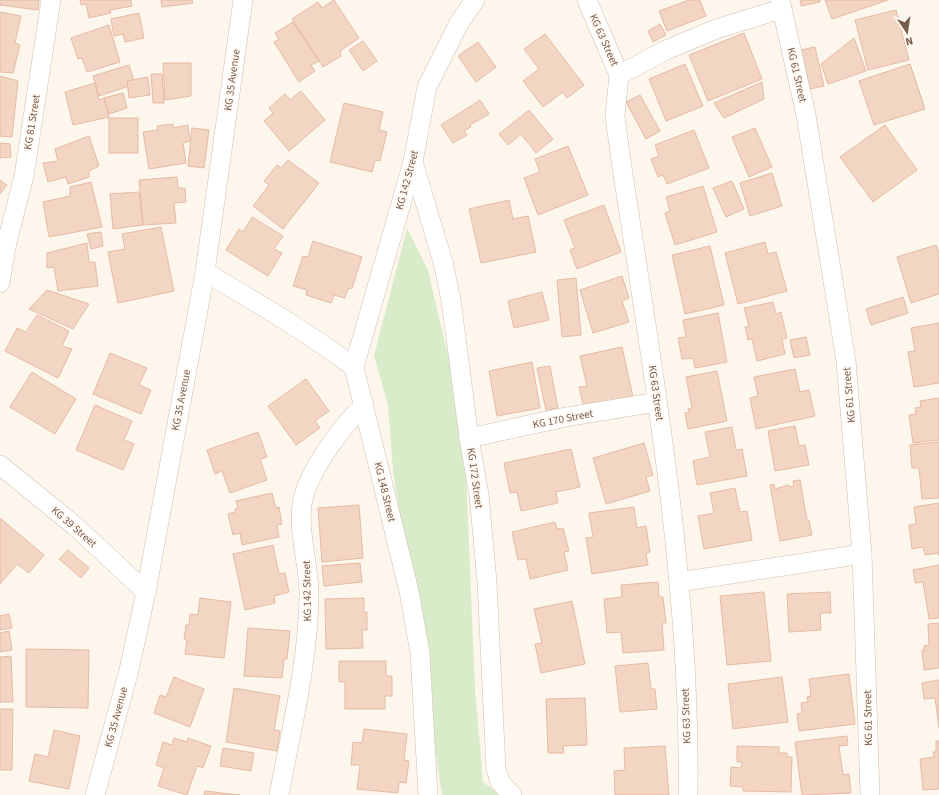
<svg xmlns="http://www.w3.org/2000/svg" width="939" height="795" font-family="'Source Sans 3',sans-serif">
<rect width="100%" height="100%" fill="#fdf6ec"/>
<polygon fill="#d8ecc9" points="407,228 428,270 464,425 475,689 483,782 500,795 442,795 393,471 388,405 374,356"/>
<g fill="#f3d5c3" stroke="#e6bba3">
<polygon points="0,0 39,0 38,10 0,5"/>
<polygon points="80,0 131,0 132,6 110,10 111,13 89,18 86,4 81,5"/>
<polygon points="161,0 192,0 193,3 162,7"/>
<polygon points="334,0 359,38 340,51 341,56 323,67 292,19 318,2 322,8"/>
<polygon points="689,0 700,0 706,16 667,31 659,11"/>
<polygon points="800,0 820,0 820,2 801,6"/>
<polygon points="825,0 888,0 832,19"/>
<polygon points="896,10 909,60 868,70 855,20"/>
<polygon points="0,12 21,16 15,43 20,45 13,73 0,72"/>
<polygon points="139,13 144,38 125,42 123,34 114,36 111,19"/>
<polygon points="293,22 319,61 311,65 315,71 299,82 274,42 279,39 275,33"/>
<polygon points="660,24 666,35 653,42 648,31"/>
<polygon points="109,25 120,62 87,72 82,58 78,59 71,38"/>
<polygon points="744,33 762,79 708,101 689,55"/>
<polygon points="545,34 584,85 567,98 563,92 543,107 523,81 539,69 524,49"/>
<polygon points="854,38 866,71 828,84 821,64"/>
<polygon points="363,41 377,61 363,71 349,50"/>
<polygon points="478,42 496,67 476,82 458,56"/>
<polygon points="815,47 824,86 810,89 801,50"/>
<polygon points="163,63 191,63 191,96 165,100"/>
<polygon points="685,64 703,106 666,121 649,79"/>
<polygon points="910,64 925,109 874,125 859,81"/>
<polygon points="129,65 135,84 99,96 93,76"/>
<polygon points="151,74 162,74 164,103 153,103"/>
<polygon points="0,76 18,81 12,137 0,136"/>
<polygon points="148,77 150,95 129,98 127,81"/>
<polygon points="762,82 764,99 724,118 714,103"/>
<polygon points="95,83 99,100 104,98 109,117 73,125 65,92"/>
<polygon points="301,91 325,120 289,151 264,121 273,113 269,108 285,94 290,100"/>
<polygon points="123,93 127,108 109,114 104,98"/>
<polygon points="640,95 660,131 646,139 626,102"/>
<polygon points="480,100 489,114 470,125 471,127 464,131 467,135 453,143 441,125"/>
<polygon points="344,103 383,112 379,130 387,132 380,161 375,160 372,172 330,162"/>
<polygon points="529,110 553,139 536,153 521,134 508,145 499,134"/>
<rect x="109" y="118" width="29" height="35"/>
<polygon points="173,124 173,128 188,125 190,141 183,143 186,163 149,169 143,132 158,130 157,126"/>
<polygon points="885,125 917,170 873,202 840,157"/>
<polygon points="192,128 209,130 204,168 188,166"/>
<polygon points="755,128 772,167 749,177 732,137"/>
<polygon points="694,130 709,168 667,184 663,175 658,177 651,159 659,156 655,145"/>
<polygon points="89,136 99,166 89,171 89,177 68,184 66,177 48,182 43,163 58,161 55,149"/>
<polygon points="0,143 10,144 11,157 0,158"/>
<polygon points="568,146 588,195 538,215 524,178 540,172 535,159"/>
<polygon points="288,160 319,183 283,229 253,206 269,185 264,181 277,165 281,168"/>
<polygon points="772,173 782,206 750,216 740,183"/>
<polygon points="177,177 178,188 185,188 186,202 174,203 176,223 143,225 139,180"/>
<polygon points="0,180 7,185 0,194"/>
<polygon points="732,181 744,209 726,217 713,188"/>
<polygon points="91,182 102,227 49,237 43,202 70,196 70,187"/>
<polygon points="703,186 717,232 675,245 665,213 670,211 666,197"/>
<polygon points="139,192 143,225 113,229 110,194"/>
<polygon points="509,200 513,219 528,216 536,252 481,263 469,209"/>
<polygon points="604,205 621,252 577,269 570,250 575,248 564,220"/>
<polygon points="252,217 283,236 274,249 282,253 268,276 226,250 239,229 243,232"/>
<polygon points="161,227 174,291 118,303 108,252 125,249 122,234"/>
<polygon points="101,232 103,246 91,249 87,234"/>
<polygon points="313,241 362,257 352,288 348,289 345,298 334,295 331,303 306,295 307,290 293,286 303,256 308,257"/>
<polygon points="765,242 768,254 776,252 787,291 738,304 725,253"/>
<polygon points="87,243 89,262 95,262 98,286 58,291 54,267 47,268 47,253"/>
<polygon points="936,245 939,253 939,294 911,303 897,257"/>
<polygon points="710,246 724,305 685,314 672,255"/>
<polygon points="622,276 629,298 622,301 629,322 593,333 580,290"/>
<polygon points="576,278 581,335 562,337 557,280"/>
<polygon points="47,290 89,304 73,329 29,309"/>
<polygon points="542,292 549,320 514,328 508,301"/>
<polygon points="903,297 908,313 871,325 866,309"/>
<polygon points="773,302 776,314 781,312 787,338 782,339 785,354 757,361 752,339 748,340 745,327 749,326 744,308"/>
<polygon points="718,313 727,362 695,368 693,358 682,359 678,338 686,337 683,320"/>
<polygon points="37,315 69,331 62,346 72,349 58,378 5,351 17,328 26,332"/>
<polygon points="939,323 939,383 914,387 908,352 915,351 911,328"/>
<polygon points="806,337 810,355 794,358 790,340"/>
<polygon points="622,347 633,397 584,408 579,387 587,386 580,356"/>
<polygon points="110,353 147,368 139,385 151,390 141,414 93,394"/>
<polygon points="532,362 540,408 497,416 489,371"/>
<polygon points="550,366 558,408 546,410 537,368"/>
<polygon points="795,369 800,392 809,390 815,416 756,429 750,398 758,396 754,377"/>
<polygon points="717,371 727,421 688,429 685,413 689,412 688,409 692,408 686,377"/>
<polygon points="32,372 76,399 55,434 10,407"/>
<polygon points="306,379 329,411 315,421 320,428 296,445 268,406"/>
<polygon points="939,398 939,440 913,443 909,415 916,414 915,408 921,407 920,401"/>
<polygon points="95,405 132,421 124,440 134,444 123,470 76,450"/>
<polygon points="795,426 799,446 805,445 809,465 775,471 768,431"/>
<polygon points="732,427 736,450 742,449 747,476 697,485 693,461 710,457 705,432"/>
<polygon points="258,432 267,457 260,459 267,480 230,493 222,471 215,474 207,450"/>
<polygon points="939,442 939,498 922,499 919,468 912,468 910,445"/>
<polygon points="644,443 653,475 646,477 650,491 606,504 593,458"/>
<polygon points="571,449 580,487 556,492 558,503 521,511 517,492 510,493 504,463"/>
<polygon points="800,480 807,520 809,520 812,535 780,541 770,485 774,484 775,489 788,485 789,487 794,486 793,481"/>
<polygon points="735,488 740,512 747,511 752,540 704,549 698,516 714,513 710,493"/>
<polygon points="272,493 276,508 279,507 282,524 277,525 279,537 242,545 240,533 233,535 228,514 235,512 235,509 238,508 236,501"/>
<polygon points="939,503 939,556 938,553 925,555 923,547 912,549 909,525 916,524 914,507"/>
<polygon points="359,505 363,558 322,562 318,508"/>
<polygon points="634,507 637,528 646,526 650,552 646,553 648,565 592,574 586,538 593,537 589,513"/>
<polygon points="0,518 44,555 29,573 17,564 0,584"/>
<polygon points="555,522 557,529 563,528 569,551 564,552 568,570 530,579 526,559 518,560 512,532"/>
<polygon points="273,545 279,574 285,573 289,592 274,596 275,603 245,610 233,554"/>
<polygon points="68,550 89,568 81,578 59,559"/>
<polygon points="360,563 362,582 324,586 322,566"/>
<polygon points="939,565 939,618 929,619 923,582 915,583 913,570"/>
<polygon points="658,582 659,597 663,597 666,623 662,623 664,650 623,653 621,632 607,633 604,599 622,597 621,585"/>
<polygon points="764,592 771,661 727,665 720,596"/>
<polygon points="830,592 831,613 820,613 821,630 789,632 787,594"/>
<polygon points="200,598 231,602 224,658 185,654 187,640 184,639 186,625 189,625 190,614 198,615"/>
<polygon points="364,598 364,612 367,612 367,630 362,630 363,648 326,649 325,599"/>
<polygon points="572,601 585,664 541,673 535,644 542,643 534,609"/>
<polygon points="9,614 12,628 0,630 0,616"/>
<polygon points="939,623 939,668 924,670 922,650 924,650 924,646 929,645 928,624"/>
<polygon points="248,628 290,631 287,659 284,659 282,678 244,676"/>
<polygon points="9,631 12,650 0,652 0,633"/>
<polygon points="26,649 89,650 88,708 26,707"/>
<polygon points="11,656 13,702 0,702 0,657"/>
<polygon points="339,661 386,661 386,676 392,676 392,696 385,696 385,709 345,709 345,682 339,682"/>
<polygon points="648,663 651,689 655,689 657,709 620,712 615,666"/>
<polygon points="849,674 855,724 799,731 797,714 802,713 801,703 808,702 807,697 811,696 809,679"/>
<polygon points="174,677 204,689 190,727 154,713 160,695 166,697"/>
<polygon points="782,677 788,722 733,729 728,684"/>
<polygon points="939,680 939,728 935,698 924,699 922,683"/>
<polygon points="234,688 280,696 274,730 280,731 277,751 226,742"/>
<polygon points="585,698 587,745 563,746 564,753 548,753 546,699"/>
<polygon points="0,709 13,709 12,770 0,770"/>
<polygon points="364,729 407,734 404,760 409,761 406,783 399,782 398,793 357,789 360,765 351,765 353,742 362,743"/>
<polygon points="54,730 80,736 69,789 29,781 35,754 48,757"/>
<polygon points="847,736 848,745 839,746 843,775 849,774 851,793 802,795 795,742"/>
<polygon points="174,738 187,742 188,738 211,746 203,768 197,766 187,795 158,786 164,768 156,765 163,742 172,745"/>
<polygon points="936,741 939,741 939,789 923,790 920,759 934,757 933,752 936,752"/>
<polygon points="665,746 669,795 615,795 614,771 625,770 624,748"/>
<polygon points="737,746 779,747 779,753 787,753 787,757 792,757 791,792 743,791 743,787 730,786 731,767 741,768 742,762 737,762"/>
<polygon points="223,748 254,753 251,771 220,766"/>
<polygon points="205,791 240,795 204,795"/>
</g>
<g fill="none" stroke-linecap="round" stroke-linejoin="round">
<defs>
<g id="minor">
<path d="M 587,0 L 619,75 L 615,116 L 620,154 C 652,367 691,580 688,795"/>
<polyline points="780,0 806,115 846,361 862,554 870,795"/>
<polyline points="619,75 666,50 716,29 781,9"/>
<polyline points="413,162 443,262 451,300 469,438 479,495 487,582 496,769 500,782 512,795"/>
<path d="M 205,272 C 256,302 307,332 354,367 L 409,591 L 420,653 L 428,795"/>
<polyline points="0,283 7,242 24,176 51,0"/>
<polyline points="354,367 413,162 427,87 459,23 475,0"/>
<polyline points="469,438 566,417 657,402"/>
<polyline points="0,465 75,526 146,592"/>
<polyline points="679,582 862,554"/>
<polyline points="95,795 129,670 146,592 205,272 243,0"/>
<path d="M 279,795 C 291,730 308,664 309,597 C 310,565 295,525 304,495 C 312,467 343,425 364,405"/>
</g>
</defs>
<use href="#minor" stroke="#d1beb0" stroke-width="20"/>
<use href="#minor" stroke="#fff" stroke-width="19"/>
</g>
<g text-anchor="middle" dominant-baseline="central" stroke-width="4" stroke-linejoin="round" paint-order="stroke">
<g font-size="11" fill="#7a5c4d" stroke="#fffaf3">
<text transform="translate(604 40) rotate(66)">KG 63 Street</text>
<text transform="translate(797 75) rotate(77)">KG 61 Street</text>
<text transform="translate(232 80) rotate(-82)">KG 35 Avenue</text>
<text transform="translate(32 122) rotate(-81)">KG 81 Street</text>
<text transform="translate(407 180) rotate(-75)">KG 142 Street</text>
<text transform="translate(656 393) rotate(82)">KG 63 Street</text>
<text transform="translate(849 395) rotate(-95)">KG 61 Street</text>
<text transform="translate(181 400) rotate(-79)">KG 35 Avenue</text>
<text transform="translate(563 419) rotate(-11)">KG 170 Street</text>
<text transform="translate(475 478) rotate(82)">KG 172 Street</text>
<text transform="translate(385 492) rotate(76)">KG 148 Street</text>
<text transform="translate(74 527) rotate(41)">KG 39 Street</text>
<text transform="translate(307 591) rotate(-91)">KG 142 Street</text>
<text transform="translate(686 716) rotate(-92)">KG 63 Street</text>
<text transform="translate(116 717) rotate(-75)">KG 35 Avenue</text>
<text transform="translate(868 718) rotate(-91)">KG 61 Street</text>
</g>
</g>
<g transform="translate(907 32) rotate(167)" stroke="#fffaf3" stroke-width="3" paint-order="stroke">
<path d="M0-3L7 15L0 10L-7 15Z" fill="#7a5c4d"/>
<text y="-6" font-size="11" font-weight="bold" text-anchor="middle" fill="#7a5c4d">N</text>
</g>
</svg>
